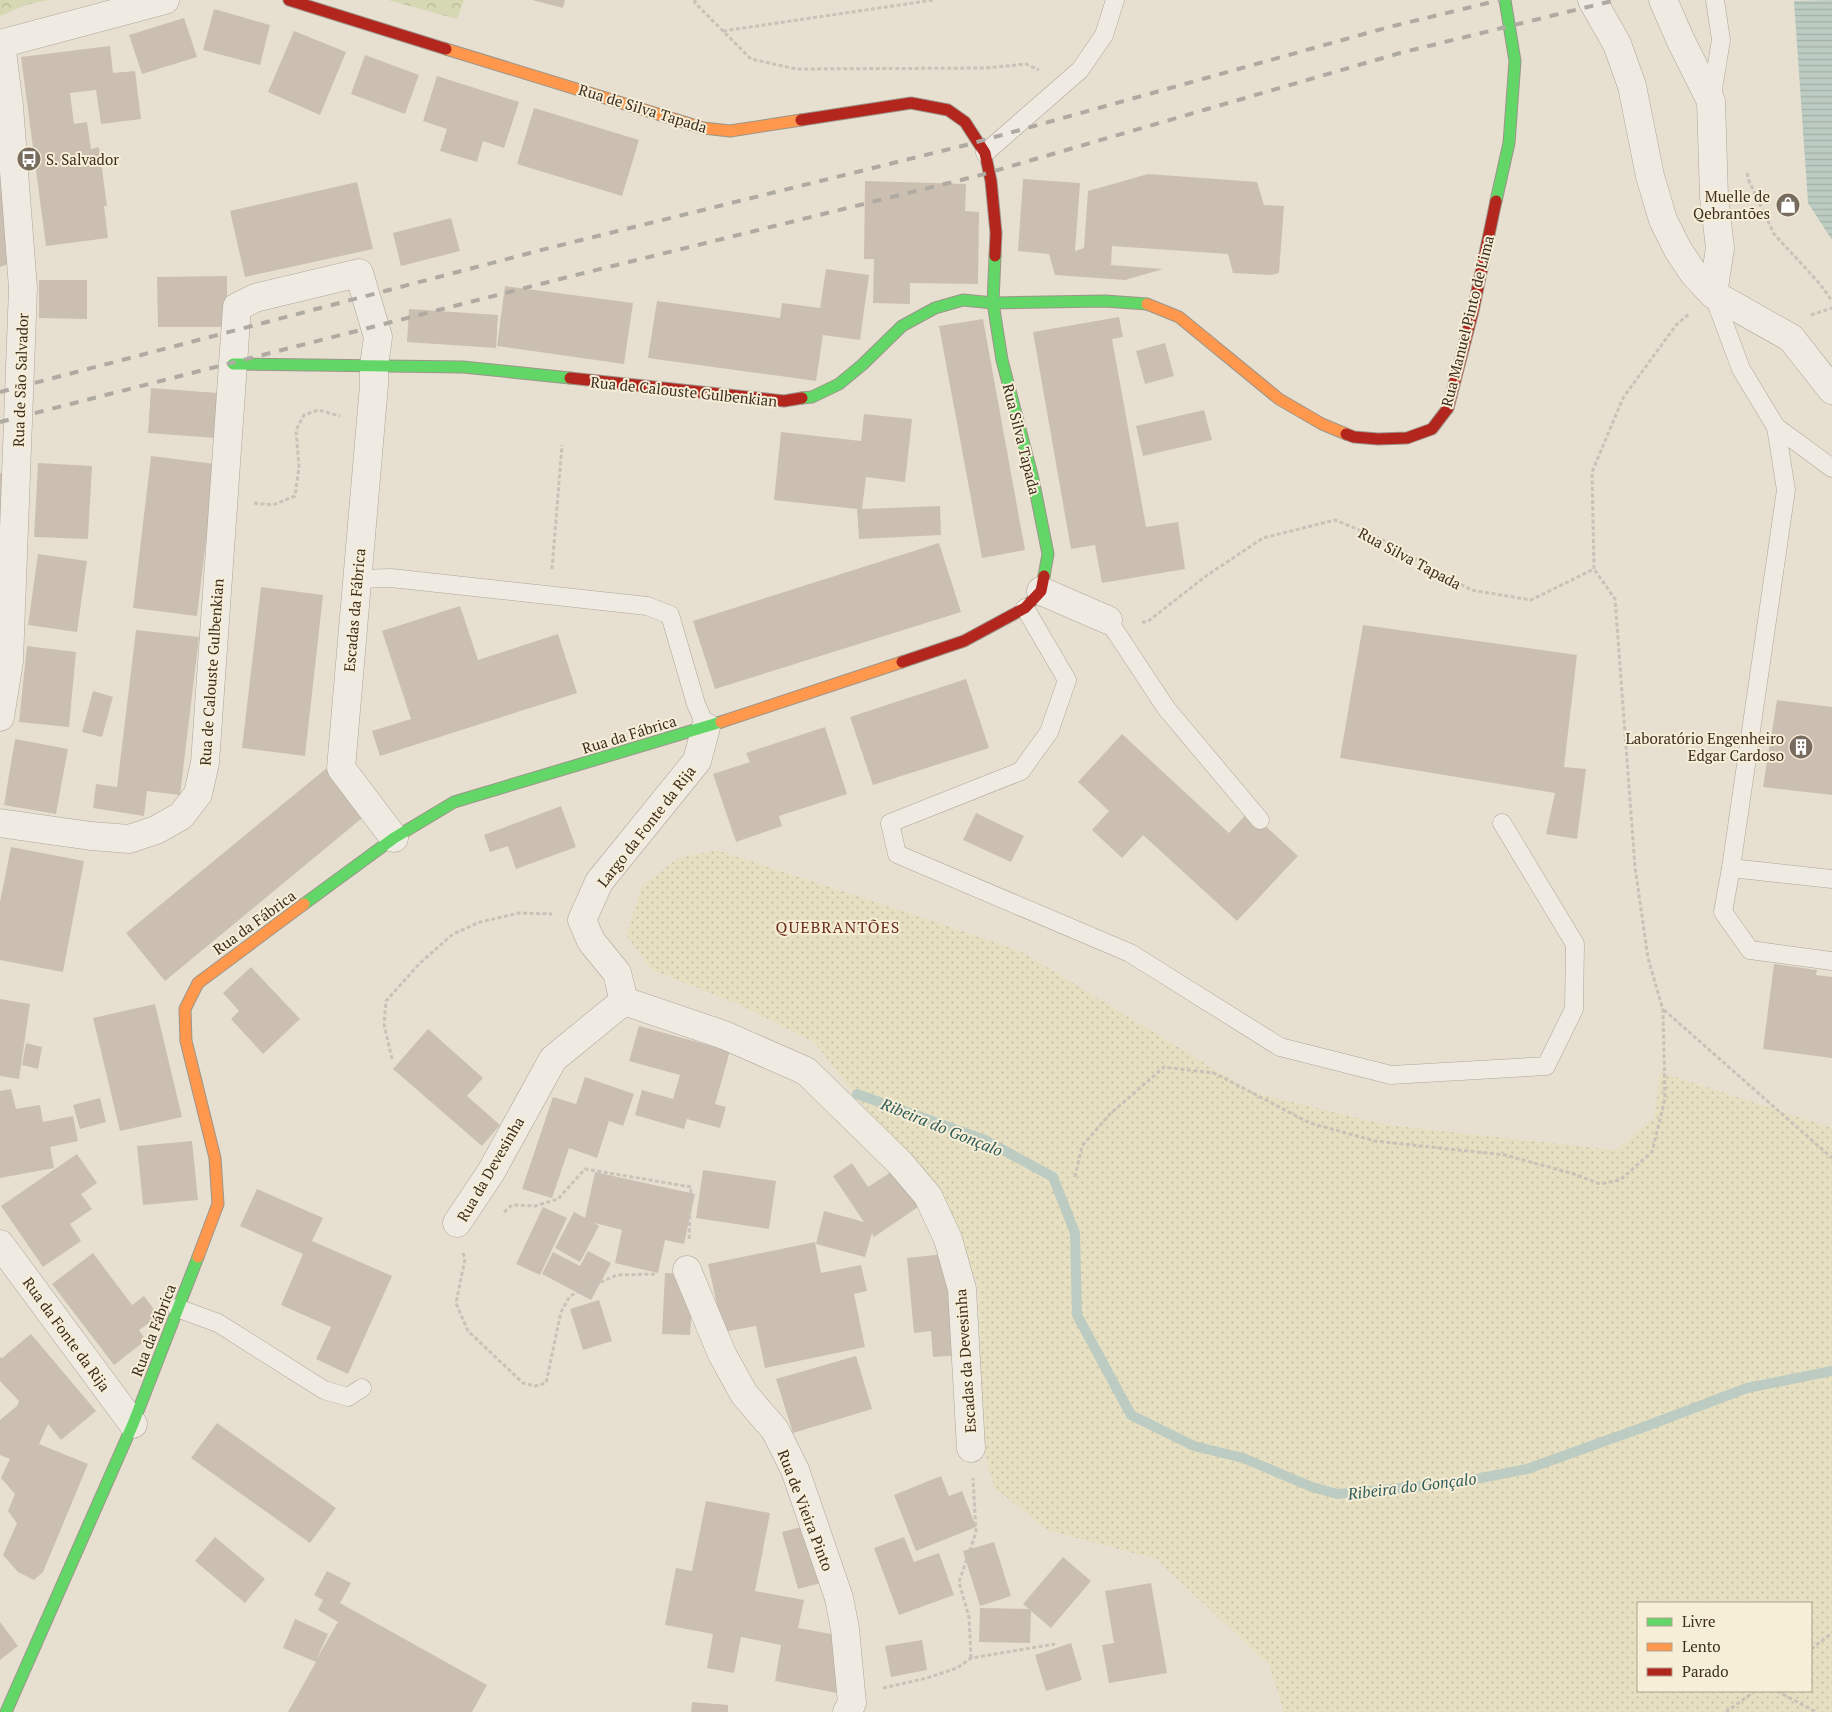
<svg xmlns="http://www.w3.org/2000/svg" width="1832" height="1712" font-family="'PT Serif',serif">
<defs>
<pattern id="farmland-dots" width="8" height="8" patternUnits="userSpaceOnUse" patternTransform="scale(1.25)"><rect width="8" height="8" fill="#e6dfc2"/><path d="M2 2h.1M6 6h.1" fill="none" stroke="#c6c0a6" stroke-width="1.8" stroke-linecap="round"/></pattern>
<pattern id="forest-crowns" width="20" height="18" patternUnits="userSpaceOnUse" patternTransform="scale(1.25)"><rect width="20" height="18" fill="#d6d7b3"/><path d="M2 6a3 3 0 1 1 6 0M12 15a3 3 0 1 1 6 0" fill="none" stroke="#b9b99a"/></pattern>
<pattern id="water-rules" width="6" height="5" patternUnits="userSpaceOnUse" patternTransform="scale(1.25)"><rect width="6" height="5" fill="#bcccc2"/><path d="M0 2.5h6" fill="none" stroke="#a2b0a6"/></pattern>
</defs>
<rect width="100%" height="100%" fill="#e7e0d1"/>
<path fill="url(#farmland-dots)" fill-rule="evenodd" d="M 716,850 L 910,913 L 1022,952 L 1252,1092 L 1387,1125 L 1616,1150 L 1654,1118 L 1660,1072 L 1832,1128 L 1832,1712 L 1284,1712 L 1269,1665 L 1156,1559 L 1047,1530 L 994,1487 L 982,1441 L 978,1284 L 925,1184 L 814,1042 L 738,1004 L 652,970 L 626,935 L 642,886 L 678,858 ZM 1638,1603 L 1811,1603 L 1811,1691 L 1638,1691 Z"/>
<g fill="url(#forest-crowns)">
<polygon points="0,0 48,0 26,5 0,16"/>
<polygon points="388,0 464,0 457,19"/>
</g>
<polygon fill="url(#water-rules)" points="1832,0 1832,240 1808,203 1794,1"/>
<g fill="none" stroke-linecap="round" stroke-linejoin="round">
<polyline stroke="#bcccc2" stroke-width="10" points="857,1094 985,1140 1053,1177 1075,1233 1077,1315 1131,1415 1194,1446 1243,1458 1312,1487 1337,1494 1456,1483 1527,1469 1644,1427 1747,1388 1832,1371"/>
</g>
<g fill="#cbbfb2">
<polygon points="532,0 565,0 563,8"/>
<polygon points="214,9 270,25 260,65 203,50"/>
<polygon points="184,18 197,57 142,74 129,35"/>
<polygon points="294,31 346,52 320,115 268,92"/>
<polygon points="110,46 113,73 135,71 141,119 101,124 96,90 70,93 74,124 87,122 91,149 99,147 107,206 104,206 108,238 46,246 21,57"/>
<polygon points="365,55 419,75 405,114 351,94"/>
<polygon points="437,76 519,102 504,148 483,141 477,162 440,151 447,129 423,121"/>
<polygon points="534,108 639,140 622,196 517,164"/>
<polygon points="0,159 8,264 0,267"/>
<polygon points="1148,174 1257,182 1264,205 1284,206 1279,273 1271,275 1233,273 1228,254 1112,246 1111,265 1163,269 1125,280 1055,275 1049,254 1018,251 1023,179 1080,183 1075,251 1084,248 1088,191"/>
<polygon points="865,181 966,184 965,211 979,212 978,284 910,283 910,304 873,303 874,259 864,259"/>
<polygon points="357,182 373,249 245,277 230,211"/>
<polygon points="451,218 460,251 401,266 393,233"/>
<polygon points="826,269 869,275 860,340 823,335 816,381 648,358 657,301 780,318 782,303 820,308"/>
<polygon points="227,276 227,327 158,327 157,277"/>
<polygon points="39,280 87,280 87,319 39,318"/>
<polygon points="505,286 633,303 624,364 497,346"/>
<polygon points="409,309 498,315 496,348 407,342"/>
<polygon points="1119,317 1123,337 1112,339 1146,527 1178,522 1185,569 1102,583 1095,545 1071,549 1033,332"/>
<polygon points="983,319 1025,550 982,558 939,326"/>
<polygon points="1165,343 1174,376 1145,384 1136,351"/>
<polygon points="151,388 217,393 215,438 148,433"/>
<polygon points="1204,410 1212,440 1143,456 1136,426"/>
<polygon points="864,414 912,419 905,482 866,477 862,509 940,506 941,535 859,539 857,509 774,500 781,432 861,441"/>
<polygon points="151,456 215,464 197,616 133,608"/>
<polygon points="38,463 92,466 88,539 34,537"/>
<polygon points="0,473 8,474 0,541"/>
<polygon points="939,543 961,612 715,689 693,621"/>
<polygon points="38,554 87,561 77,632 28,625"/>
<polygon points="261,587 323,595 305,756 242,748"/>
<polygon points="460,606 478,660 558,634 577,693 380,756 372,731 411,719 382,631"/>
<polygon points="1363,625 1577,655 1564,767 1586,769 1577,839 1546,834 1555,793 1340,758"/>
<polygon points="136,630 199,637 180,795 147,791 144,816 93,808 96,784 117,787"/>
<polygon points="27,646 76,652 69,727 19,722"/>
<polygon points="966,679 989,748 873,785 850,717"/>
<polygon points="93,691 113,697 102,737 82,732"/>
<polygon points="1777,700 1832,707 1832,795 1763,787"/>
<polygon points="825,727 847,794 779,816 782,826 736,842 713,774 750,762 746,753"/>
<polygon points="1122,734 1229,833 1249,811 1298,856 1237,921 1143,835 1122,858 1092,830 1109,811 1078,782"/>
<polygon points="15,739 68,749 56,814 4,805"/>
<polygon points="328,767 367,814 165,981 126,933"/>
<polygon points="561,806 576,847 516,869 508,846 490,852 484,835"/>
<polygon points="976,813 1024,836 1011,862 963,840"/>
<polygon points="11,847 84,861 63,972 0,960 0,902"/>
<polygon points="1774,964 1817,970 1816,975 1832,977 1832,1058 1763,1049"/>
<polygon points="251,967 300,1019 263,1054 231,1019 239,1011 223,993"/>
<polygon points="0,999 30,1004 19,1079 0,1076"/>
<polygon points="155,1004 182,1117 120,1131 93,1018"/>
<polygon points="639,1026 730,1051 715,1104 726,1107 720,1128 687,1119 684,1129 635,1115 642,1090 673,1099 680,1075 629,1061"/>
<polygon points="428,1029 483,1078 467,1096 500,1125 482,1146 393,1069"/>
<polygon points="26,1043 42,1047 38,1069 22,1065"/>
<polygon points="585,1077 634,1094 623,1126 609,1121 597,1158 569,1148 552,1198 522,1189 553,1097 576,1104"/>
<polygon points="11,1089 16,1109 40,1105 43,1122 73,1116 78,1141 50,1147 54,1168 0,1178 0,1091"/>
<polygon points="100,1098 106,1122 80,1129 73,1105"/>
<polygon points="192,1141 198,1200 143,1205 137,1146"/>
<polygon points="77,1154 97,1183 81,1194 92,1209 70,1224 81,1241 43,1267 1,1206"/>
<polygon points="852,1163 868,1187 896,1169 921,1205 874,1237 872,1233 865,1257 816,1244 824,1211 864,1222 833,1176"/>
<polygon points="703,1170 776,1181 769,1229 696,1218"/>
<polygon points="595,1172 695,1194 684,1244 665,1240 658,1273 615,1263 622,1230 595,1223 599,1226 580,1262 555,1248 574,1212 585,1218"/>
<polygon points="257,1189 323,1218 312,1241 392,1276 348,1374 316,1359 331,1327 281,1305 303,1254 240,1226"/>
<polygon points="543,1207 567,1218 540,1275 516,1264"/>
<polygon points="815,1242 821,1273 861,1265 867,1291 854,1294 865,1347 765,1368 756,1326 723,1332 708,1264"/>
<polygon points="588,1251 611,1263 591,1300 542,1274 553,1252 580,1266"/>
<polygon points="93,1253 132,1305 144,1296 159,1316 139,1330 146,1340 114,1365 52,1284"/>
<polygon points="953,1253 963,1355 933,1357 931,1331 914,1333 907,1258"/>
<polygon points="665,1273 694,1274 690,1335 662,1334"/>
<polygon points="599,1300 612,1341 583,1350 570,1309"/>
<polygon points="31,1334 96,1411 61,1440 48,1424 39,1444 88,1464 43,1572 34,1580 18,1572 3,1555 17,1523 8,1511 15,1494 1,1478 10,1459 0,1455 0,1420 17,1406 19,1401 0,1381 0,1357 2,1358"/>
<polygon points="856,1356 872,1409 793,1433 776,1379"/>
<polygon points="217,1423 336,1508 310,1543 191,1458"/>
<polygon points="941,1476 949,1496 962,1491 976,1527 916,1551 894,1495"/>
<polygon points="706,1501 770,1513 755,1591 804,1600 798,1628 848,1637 837,1693 775,1681 781,1645 741,1637 734,1673 707,1668 713,1634 665,1625 676,1568 692,1571"/>
<polygon points="816,1523 832,1580 798,1589 782,1532"/>
<polygon points="215,1537 265,1579 245,1603 195,1561"/>
<polygon points="904,1537 914,1562 939,1553 954,1595 899,1615 874,1548"/>
<polygon points="994,1542 1011,1596 980,1606 963,1551"/>
<polygon points="1063,1557 1091,1581 1051,1628 1031,1611 1030,1643 979,1642 980,1608 1029,1609 1023,1604"/>
<polygon points="327,1571 351,1583 340,1603 487,1685 472,1712 288,1712 316,1662 283,1648 295,1619 328,1634 316,1660 338,1622 318,1610 323,1600 314,1595"/>
<polygon points="1151,1583 1167,1673 1109,1683 1102,1645 1114,1643 1105,1591"/>
<polygon points="0,1622 18,1646 0,1660"/>
<polygon points="922,1640 927,1670 891,1677 885,1646"/>
<polygon points="1071,1643 1082,1680 1046,1691 1035,1655"/>
<polygon points="692,1702 728,1705 728,1712 691,1712"/>
</g>
<g fill="none" stroke-linecap="round" stroke-linejoin="round">
<defs>
<g id="lane">
<polyline points="1711,101 1721,40 1715,0"/>
<polyline points="985,153 1080,70 1104,35 1115,0"/>
<polyline points="1713,294 1741,369 1776,427 1832,468"/>
<polyline points="1776,427 1786,490 1731,868 1723,912 1750,950 1832,961"/>
<polyline points="357,579 391,578 647,606 670,615 696,704 706,727"/>
<polyline points="1025,608 1067,680 1049,732 1021,771 890,823 897,854 1130,953 1280,1047 1391,1075 1546,1066 1574,1009 1575,944 1502,823"/>
<polyline points="1108,620 1166,708 1260,820"/>
<polyline points="1731,868 1832,879"/>
<polyline points="177,1308 218,1323 324,1390 348,1397 362,1388"/>
</g>
<g id="street">
<polyline points="1592,0 1617,44 1632,86 1650,176 1663,220 1678,250 1694,274 1713,294 1791,338 1832,390"/>
<polyline points="1663,0 1680,39 1711,101 1714,197 1720,248 1713,294"/>
<polyline points="0,44 165,0"/>
<polyline points="1041,591 1108,620"/>
<polyline points="0,717 9,661 23,288 9,106 1,44"/>
<polyline points="0,823 91,836 129,839 156,830 181,816 198,794 205,763 237,307 255,298 359,273 378,337 374,366 374,385 341,768 394,838"/>
<polyline points="624,1001 724,1035 806,1071 900,1163 928,1196 948,1239 962,1289 971,1448"/>
<polyline points="624,1001 617,973 591,941 582,920 599,882 697,761 706,727"/>
<polyline points="457,1223 491,1172 553,1059 624,1001"/>
<polyline points="0,1244 133,1424"/>
<polyline points="687,1270 722,1354 744,1394 775,1430 795,1470 839,1598 845,1629 852,1703 847,1712"/>
</g>
<g id="fast">
<polyline points="1496,201 1509,143 1515,61 1505,0"/>
<polyline points="995,256 993,303 1002,360 1033,479 1048,554 1044,576"/>
<polyline points="233,364 463,367 570,378"/>
<polyline points="802,398 812,397 839,384 862,365 902,326 935,308 963,300 993,303 1105,301 1147,304"/>
<polyline points="304,904 394,838 454,802 721,722"/>
<polyline points="6,1712 133,1424 198,1257"/>
</g>
<g id="slow">
<polyline points="446,49 703,128 730,131 801,120"/>
<polyline points="1147,304 1179,317 1279,399 1322,424 1346,434"/>
<polyline points="721,722 902,662"/>
<polyline points="198,1257 218,1204 215,1158 186,1041 185,1009 198,983 304,904"/>
</g>
<g id="jam">
<polyline points="289,0 446,49"/>
<polyline points="801,120 911,103 948,110 965,122 985,153 991,181 996,233 995,256"/>
<polyline points="570,378 784,401 802,398"/>
<polyline points="1346,434 1354,437 1378,439 1407,438 1432,429 1448,408 1473,311 1496,201"/>
<polyline points="902,662 964,641 1025,608 1041,591 1044,576"/>
</g>
</defs>
<use href="#lane" stroke="#ada599" stroke-width="19"/>
<use href="#street" stroke="#ada599" stroke-width="29"/>
<use href="#fast" stroke="#9c958a" stroke-width="13"/>
<use href="#slow" stroke="#9c958a" stroke-width="13"/>
<use href="#jam" stroke="#9c958a" stroke-width="13"/>
<g stroke="#c8c2b9" stroke-width="3" stroke-dasharray="4 2.5" stroke-linecap="butt">
<polyline points="695,0 695,3 751,59 796,69 986,68 1026,64 1039,70"/>
<polyline points="723,31 933,0"/>
<polyline points="1747,173 1749,181 1774,234 1820,284 1832,301"/>
<polyline points="1811,315 1832,308"/>
<polyline points="254,503 273,505 295,496 299,467 296,430 304,415 318,410 340,416"/>
<polyline points="552,569 562,445"/>
<polyline points="1594,569 1592,472 1623,398 1676,325 1689,314"/>
<polyline points="1142,622 1147,622 1206,576 1263,538 1335,520 1381,539 1471,590 1531,600 1594,569"/>
<polyline points="1664,1010 1832,1158"/>
<polyline points="392,1059 384,1024 386,1001 420,963 453,934 480,922 519,913 552,914"/>
<polyline points="1075,1177 1082,1146 1110,1114 1164,1067 1214,1073 1310,1123 1375,1141 1505,1155 1574,1174 1600,1184 1620,1180 1652,1152 1665,1099 1663,1010 1648,958 1635,867 1615,599 1594,569"/>
<polyline points="504,1212 512,1205 535,1206 558,1199 585,1169 691,1187 689,1240"/>
<polyline points="463,1253 465,1259 456,1303 468,1331 523,1383 535,1386 546,1383 561,1312 570,1296 617,1275 656,1274"/>
<polyline points="1811,1649 1832,1633"/>
<polyline points="971,1658 969,1617 959,1582 976,1532 973,1478"/>
<polyline points="883,1688 927,1678 957,1668 971,1658 1055,1644"/>
<polyline points="1777,1691 1816,1712"/>
<polyline points="1726,1712 1755,1691"/>
</g>
<use href="#lane" stroke="#efebe3" stroke-width="18"/>
<use href="#street" stroke="#efebe3" stroke-width="28"/>
<use href="#fast" stroke="#63d668" stroke-width="11"/>
<use href="#slow" stroke="#ff974d" stroke-width="11"/>
<use href="#jam" stroke="#b3261e" stroke-width="11"/>
<g stroke="#afaaa2" stroke-width="4" stroke-dasharray="9 9" stroke-linecap="butt">
<polyline points="0,392 549,248 966,145 1389,27 1500,0"/>
<polyline points="0,422 564,278 977,176 1400,53 1616,0"/>
</g>
</g>
<defs>
<symbol id="bus-disc" viewBox="-11 -11 22 22"><circle r="9.5" fill="#786c5e" stroke="#f7eed8"/><path d="M-5-6H5V4H4V6H2V4H-2V6H-4V4H-5ZM-3.5-4V0h7V-4ZM-3.5 1.2v1.5H-2V1.2ZM2 1.2v1.5H3.5V1.2Z" fill="#fff"/></symbol>
<symbol id="shop-disc" viewBox="-11 -11 22 22"><circle r="9.5" fill="#786c5e" stroke="#f7eed8"/><path d="M-5-2.5h2.3a2.7 3.5 0 0 1 5.4 0H5L5.5 6h-11ZM-1.5-2.5h3a1.5 2.3 0 0 0-3 0Z" fill="#fff"/></symbol>
<symbol id="building-disc" viewBox="-11 -11 22 22"><circle r="9.5" fill="#786c5e" stroke="#f7eed8"/><path d="M-4-6H4V6H1V3H-1V6H-4ZM-2.5-4.3h1.7v1.8h-1.7ZM.8-4.3h1.7v1.8H.8ZM-2.5-1h1.7V.8h-1.7ZM.8-1h1.7V.8H.8Z" fill="#fff"/></symbol>
</defs>
<g fill-rule="evenodd">
<use href="#bus-disc" x="15" y="145" width="28" height="28"/>
<use href="#shop-disc" x="1774" y="191" width="28" height="28"/>
<use href="#building-disc" x="1787" y="733" width="28" height="28"/>
</g>
<g text-anchor="middle" dominant-baseline="central" stroke-width="4" stroke-linejoin="round" paint-order="stroke">
<g font-size="15" fill="#3d2e20" stroke="#f7eed8">
<text transform="translate(643 108) rotate(17)">Rua de Silva Tapada</text>
<text transform="translate(1467 321) rotate(-76)">Rua Manuel Pinto de Lima</text>
<text transform="translate(20 380) rotate(-88)">Rua de São Salvador</text>
<text transform="translate(684 391) rotate(6)">Rua de Calouste Gulbenkian</text>
<text transform="translate(1022 439) rotate(76)">Rua Silva Tapada</text>
<text transform="translate(1410 558) rotate(28)">Rua Silva Tapada</text>
<text transform="translate(354 610) rotate(-85)">Escadas da Fábrica</text>
<text transform="translate(211 672) rotate(-86)">Rua de Calouste Gulbenkian</text>
<text transform="translate(629 734) rotate(-17)">Rua da Fábrica</text>
<text transform="translate(646 826) rotate(-52)">Largo da Fonte da Rija</text>
<text transform="translate(254 922) rotate(-36)">Rua da Fábrica</text>
<text transform="translate(490 1169) rotate(-60)">Rua da Devesinha</text>
<text transform="translate(153 1330) rotate(-69)">Rua da Fábrica</text>
<text transform="translate(67 1334) rotate(54)">Rua da Fonte da Rija</text>
<text transform="translate(965 1361) rotate(-94)">Escadas da Devesinha</text>
<text transform="translate(806 1510) rotate(69)">Rua de Vieira Pinto</text>
</g>
<g font-size="15" fill="#3d2e20" stroke="#f7eed8" text-anchor="end">
<text x="46" y="159" text-anchor="start">S. Salvador</text>
<text x="1770" y="196">Muelle de<tspan x="1770" dy="17">Qebrantões</tspan></text>
<text x="1784" y="738">Laboratório Engenheiro<tspan x="1784" dy="17">Edgar Cardoso</tspan></text>
</g>
<g font-size="16" letter-spacing="1" fill="#6b2e1e" stroke="#f7eed8">
<text x="838" y="927">QUEBRANTÕES</text>
</g>
<g font-size="16" font-style="italic" fill="#2f5d5a" stroke="#f7eed8">
<text transform="translate(942 1127) rotate(22)">Ribeira do Gonçalo</text>
<text transform="translate(1412 1486) rotate(-7)">Ribeira do Gonçalo</text>
</g>
</g>
<rect x="1637" y="1602" width="175" height="90" fill="#f7eed8" stroke="#ada18e"/>
<rect x="1647" y="1618" width="25" height="8" fill="#63d668" stroke="#ada18e"/>
<text x="1682" y="1627" font-size="15" fill="#3d2e20">Livre</text>
<rect x="1647" y="1643" width="25" height="8" fill="#ff974d" stroke="#ada18e"/>
<text x="1682" y="1652" font-size="15" fill="#3d2e20">Lento</text>
<rect x="1647" y="1668" width="25" height="8" fill="#b3261e" stroke="#ada18e"/>
<text x="1682" y="1677" font-size="15" fill="#3d2e20">Parado</text>
</svg>
